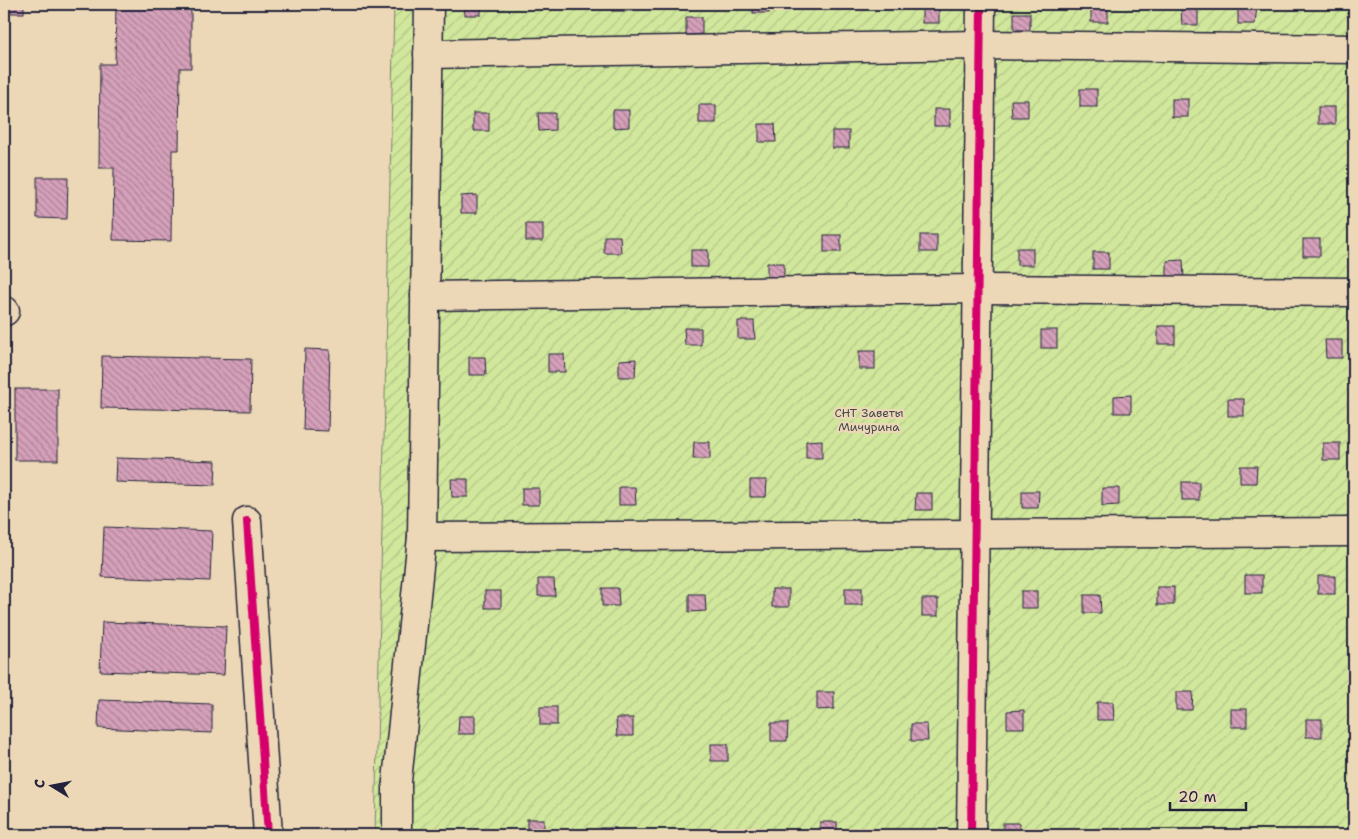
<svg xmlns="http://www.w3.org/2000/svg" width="1358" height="839" font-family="'Shantell Sans',sans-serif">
<defs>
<pattern id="garden-furrows" width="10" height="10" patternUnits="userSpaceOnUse" patternTransform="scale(1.25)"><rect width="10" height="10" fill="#d1e79c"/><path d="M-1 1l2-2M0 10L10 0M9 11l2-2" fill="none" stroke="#b3c687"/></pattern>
<pattern id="building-back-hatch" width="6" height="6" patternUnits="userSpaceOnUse" patternTransform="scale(1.25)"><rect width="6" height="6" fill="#d5a0b9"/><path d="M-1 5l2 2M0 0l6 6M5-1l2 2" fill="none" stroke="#ac8298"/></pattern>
</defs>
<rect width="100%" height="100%" fill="#ecd8b6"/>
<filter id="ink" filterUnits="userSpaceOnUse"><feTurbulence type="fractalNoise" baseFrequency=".02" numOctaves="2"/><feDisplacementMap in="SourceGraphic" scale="10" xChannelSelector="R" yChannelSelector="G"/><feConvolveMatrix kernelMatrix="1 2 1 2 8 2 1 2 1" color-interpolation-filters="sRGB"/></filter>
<g filter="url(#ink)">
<polygon fill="url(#garden-furrows)" stroke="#7a846c" points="394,4 1354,4 1354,835 375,835"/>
<g fill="url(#building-back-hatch)" stroke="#22223b">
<rect x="4" y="4" width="20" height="9"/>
<polygon points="116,4 191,4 191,68 180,68 179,150 172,150 171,241 113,240 114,168 99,168 100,64 115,64"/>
<polygon points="464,4 481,4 481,15 465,15"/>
<rect x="612" y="4" width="16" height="7"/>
<rect x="753" y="4" width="16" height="9"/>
<rect x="1091" y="4" width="17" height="18"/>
<rect x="922" y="6" width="17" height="17"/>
<polygon points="1238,6 1257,6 1255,24 1238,24"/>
<polygon points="1181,8 1198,8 1198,25 1182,25"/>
<rect x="1014" y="13" width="16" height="17"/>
<polygon points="686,17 702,17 702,34 686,35"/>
<rect x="1080" y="89" width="17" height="18"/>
<rect x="1172" y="99" width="16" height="18"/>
<polygon points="1011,100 1028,100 1028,117 1012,117"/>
<rect x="699" y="105" width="17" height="18"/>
<rect x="1318" y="107" width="17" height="17"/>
<rect x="934" y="109" width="16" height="17"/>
<polygon points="613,110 629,110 629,127 613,128"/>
<rect x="473" y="113" width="16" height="18"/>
<polygon points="538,113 555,113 555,130 539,131"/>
<polygon points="759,124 775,124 776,142 759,142"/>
<rect x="832" y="131" width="17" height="17"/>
<polygon points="37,177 68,177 67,219 37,218"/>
<polygon points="477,195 477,213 461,213 461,196"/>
<rect x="526" y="224" width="17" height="17"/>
<rect x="824" y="235" width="17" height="17"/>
<rect x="920" y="235" width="17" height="17"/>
<polygon points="604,236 620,236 621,253 604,253"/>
<rect x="1303" y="239" width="17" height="17"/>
<rect x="1017" y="248" width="16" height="17"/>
<rect x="691" y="250" width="17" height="17"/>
<rect x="1093" y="252" width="16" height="17"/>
<polygon points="1183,260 1184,278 1167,278 1167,261"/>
<polygon points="767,263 784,263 784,280 767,281"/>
<polygon points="738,321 754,321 755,339 738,339"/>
<rect x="1158" y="326" width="17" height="18"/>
<polygon points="684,328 701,328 701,345 685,345"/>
<rect x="1041" y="330" width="16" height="18"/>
<polygon points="1325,340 1342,340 1342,358 1326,358"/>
<polygon points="305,349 330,350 328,431 303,430"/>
<rect x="859" y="351" width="16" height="18"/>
<polygon points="548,354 564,354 565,372 548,372"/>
<polygon points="102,356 251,359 250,411 101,408"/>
<polygon points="469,357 485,357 486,375 469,375"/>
<polygon points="636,359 635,377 619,377 619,360"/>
<rect x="15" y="389" width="43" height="71"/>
<polygon points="1131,395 1131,413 1114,413 1114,396"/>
<rect x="1228" y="399" width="16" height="17"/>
<polygon points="822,440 822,458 806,458 806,441"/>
<polygon points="694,442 710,442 710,459 693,459"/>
<rect x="1323" y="443" width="17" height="17"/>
<polygon points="116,458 216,461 215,485 115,482"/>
<polygon points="1240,466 1257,466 1256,483 1240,483"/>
<polygon points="451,479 468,479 468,497 452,497"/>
<polygon points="750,480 767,480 766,497 750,497"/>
<rect x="1182" y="482" width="17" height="18"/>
<polygon points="619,487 635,487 636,505 619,505"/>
<rect x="522" y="488" width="17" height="17"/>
<polygon points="1102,488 1119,488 1119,505 1102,506"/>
<polygon points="1022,491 1039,491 1038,508 1022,508"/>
<polygon points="916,493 932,493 932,510 915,510"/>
<rect x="4" y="501" width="1" height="118"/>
<polygon points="104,527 212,531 210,581 102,577"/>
<rect x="1245" y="575" width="17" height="18"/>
<rect x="1318" y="576" width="17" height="18"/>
<polygon points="538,579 554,579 555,596 538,596"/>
<rect x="1157" y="587" width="17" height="18"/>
<polygon points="602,588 618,588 619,606 602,606"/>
<rect x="845" y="588" width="17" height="17"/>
<rect x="772" y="589" width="17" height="18"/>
<rect x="485" y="591" width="16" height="17"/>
<rect x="1021" y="591" width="16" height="17"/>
<polygon points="689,594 705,594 706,611 689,612"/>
<polygon points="1084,595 1100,595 1101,613 1084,613"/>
<rect x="922" y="599" width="16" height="17"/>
<polygon points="102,622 226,626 224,675 100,671"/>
<polygon points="817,692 834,692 834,709 817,710"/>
<polygon points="1176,692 1193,692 1192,710 1176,710"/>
<polygon points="99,700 212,704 212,733 98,728"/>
<polygon points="1097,702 1113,702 1114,720 1097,720"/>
<rect x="540" y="707" width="17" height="18"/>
<rect x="1231" y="709" width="16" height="18"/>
<polygon points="1024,710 1024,728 1007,728 1007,711"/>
<polygon points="459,716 475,716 475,734 458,734"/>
<polygon points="616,718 633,718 633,736 617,736"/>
<rect x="1306" y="719" width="16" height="18"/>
<polygon points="771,723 788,723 787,741 771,741"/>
<polygon points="911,724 927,724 928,741 911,741"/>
<rect x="711" y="744" width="17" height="17"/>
<rect x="527" y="819" width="17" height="16"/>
<rect x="820" y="822" width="17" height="13"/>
<rect x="1003" y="823" width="16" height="12"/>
<rect x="600" y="828" width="16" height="7"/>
</g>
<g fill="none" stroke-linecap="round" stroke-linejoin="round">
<defs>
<g id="minor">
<polyline points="428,54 980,45 1354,49"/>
<polyline points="425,296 978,289 1354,292"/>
<polyline points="4,311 5,311"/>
<polyline points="247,521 268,835"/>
<polyline points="422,537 1354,532"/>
<polyline points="397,835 397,781 422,537 429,4"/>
<polyline points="971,835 981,4"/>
</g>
</defs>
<use href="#minor" stroke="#22223b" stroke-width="31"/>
<use href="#minor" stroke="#ecd8b6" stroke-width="28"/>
<defs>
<g id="cycleway">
<polyline points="247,521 268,835"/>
<polyline points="971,835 981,4"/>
</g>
</defs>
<use href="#cycleway" stroke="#ecd8b6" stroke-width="11"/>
<use href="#cycleway" stroke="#d6006c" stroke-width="8"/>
</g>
</g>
<g text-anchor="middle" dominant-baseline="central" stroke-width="4.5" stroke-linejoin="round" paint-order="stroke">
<g font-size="12" fill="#45494e" stroke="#ecd8b6">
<text x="869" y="413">СНТ Заветы<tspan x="869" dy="14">Мичурина</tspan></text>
</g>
</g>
<rect width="1358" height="839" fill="none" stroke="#ecd8b6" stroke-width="20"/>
<rect x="10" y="10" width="1338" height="819" fill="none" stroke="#22223b" stroke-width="2" filter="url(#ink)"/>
<g transform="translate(52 786) rotate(280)" stroke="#ecd8b6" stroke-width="4" paint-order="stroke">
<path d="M0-4L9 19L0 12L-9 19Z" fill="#22223b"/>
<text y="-8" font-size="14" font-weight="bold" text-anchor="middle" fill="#22223b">С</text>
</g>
<path d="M1170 802v8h76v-8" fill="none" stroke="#22223b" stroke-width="2.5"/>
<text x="1178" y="802" font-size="15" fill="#22223b" stroke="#ecd8b6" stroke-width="4" paint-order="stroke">20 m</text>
</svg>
